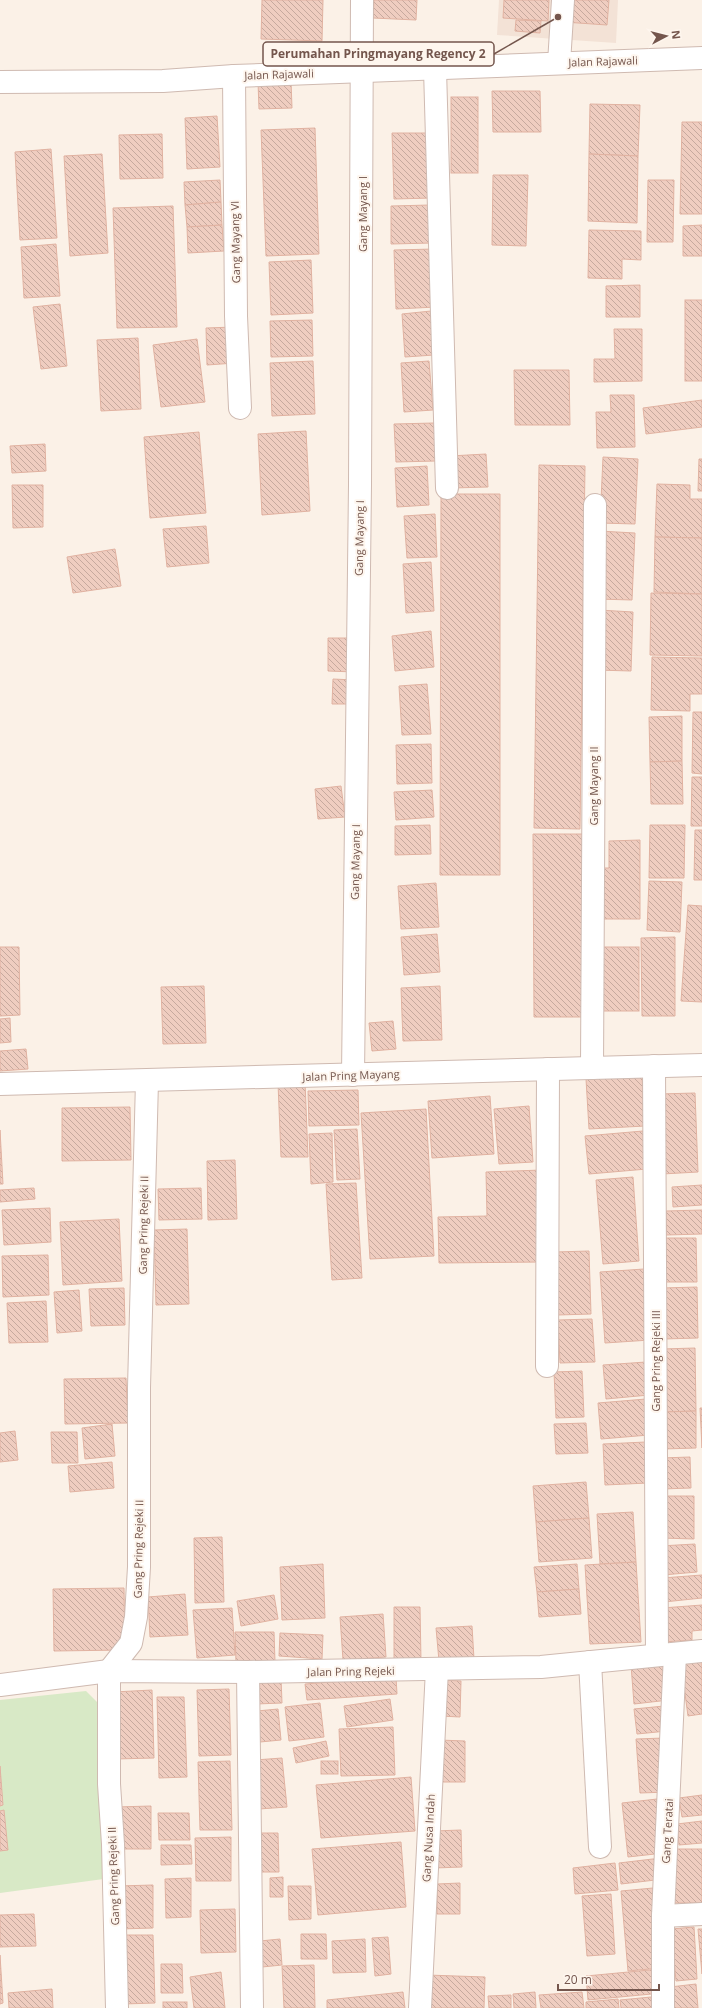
<svg xmlns="http://www.w3.org/2000/svg" width="702" height="2008" font-family="'Open Sans',sans-serif">
<defs>
<pattern id="building-back-hatch" width="6" height="6" patternUnits="userSpaceOnUse"><rect width="6" height="6" fill="#efcdc0"/><path d="M-1 5l2 2M0 0l6 6M5-1l2 2" fill="none" stroke="#c6a99e"/></pattern>
</defs>
<rect width="100%" height="100%" fill="#fbf1e7"/>
<polygon fill="#f3e2d6" points="499,0 618,0 616,43 497,35"/>
<polygon fill="#d8e9c6" points="86,1691 99,1704 111,1878 0,1893 0,1700"/>
<g fill="url(#building-back-hatch)" stroke="#e1b2a1">
<polygon points="262,0 323,0 322,41 261,39"/>
<polygon points="374,0 417,0 416,20 373,18"/>
<polygon points="504,0 549,0 548,21 503,18"/>
<polygon points="566,0 609,0 607,25 564,22"/>
<polygon points="516,20 541,21 540,33 515,31"/>
<polygon points="291,81 292,108 259,109 258,82"/>
<polygon points="492,91 540,91 541,132 493,132"/>
<rect x="451" y="97" width="27" height="76"/>
<polygon points="590,104 640,105 638,156 589,154"/>
<polygon points="217,116 220,167 187,169 185,118"/>
<polygon points="682,122 702,122 702,214 680,214"/>
<polygon points="315,128 319,254 266,256 261,130"/>
<polygon points="392,133 431,133 432,198 394,199"/>
<polygon points="162,134 163,178 120,179 119,135"/>
<polygon points="51,149 57,238 20,240 15,152"/>
<polygon points="102,154 108,253 70,256 64,156"/>
<polygon points="589,154 638,156 637,223 588,221"/>
<polygon points="493,175 528,175 526,246 492,245"/>
<polygon points="220,180 221,202 185,205 184,182"/>
<polygon points="648,180 674,180 673,242 647,242"/>
<polygon points="221,202 222,225 187,227 185,205"/>
<polygon points="430,205 432,243 391,244 391,206"/>
<polygon points="173,206 177,327 117,328 113,208"/>
<polygon points="222,225 224,251 188,253 187,227"/>
<polygon points="702,225 702,256 683,256 683,226"/>
<polygon points="589,230 641,231 641,260 622,259 622,279 588,278"/>
<polygon points="56,244 60,296 24,298 21,247"/>
<polygon points="434,249 436,307 396,309 394,250"/>
<polygon points="311,260 313,313 271,315 269,262"/>
<polygon points="640,285 640,317 606,317 606,286"/>
<rect x="685" y="300" width="17" height="81"/>
<polygon points="60,304 67,366 41,369 33,307"/>
<polygon points="431,311 434,355 405,357 402,314"/>
<polygon points="312,320 313,356 271,357 270,321"/>
<polygon points="234,327 235,363 207,365 206,328"/>
<polygon points="614,329 642,329 642,381 594,382 594,359 615,359"/>
<polygon points="138,338 141,409 101,411 97,340"/>
<polygon points="197,339 205,402 161,407 153,345"/>
<polygon points="313,361 315,414 272,416 270,363"/>
<polygon points="429,361 433,410 404,412 401,363"/>
<polygon points="514,370 569,370 570,425 515,425"/>
<polygon points="610,395 634,395 635,447 597,448 596,412 611,412"/>
<polygon points="702,400 702,427 646,434 643,408"/>
<polygon points="434,423 436,461 396,462 394,424"/>
<polygon points="306,431 310,511 262,515 258,434"/>
<polygon points="199,432 206,513 150,518 144,437"/>
<polygon points="45,444 46,471 12,473 10,446"/>
<polygon points="486,454 488,487 452,488 450,456"/>
<polygon points="603,457 638,459 635,524 600,523"/>
<polygon points="699,459 702,459 702,491 698,491"/>
<polygon points="539,465 585,466 580,829 534,828"/>
<polygon points="427,466 429,505 397,507 395,468"/>
<polygon points="657,484 690,485 690,499 702,499 702,538 655,537"/>
<polygon points="12,485 43,485 43,527 13,528"/>
<polygon points="441,494 500,494 500,875 440,875"/>
<polygon points="435,514 437,557 407,558 404,516"/>
<polygon points="206,526 209,563 167,567 163,529"/>
<polygon points="599,531 635,533 632,600 597,599"/>
<polygon points="655,537 702,538 702,594 654,592"/>
<polygon points="115,549 121,586 73,593 67,557"/>
<polygon points="431,562 434,611 406,613 403,564"/>
<polygon points="651,593 702,594 702,656 650,655"/>
<polygon points="599,610 633,612 631,671 596,670"/>
<polygon points="431,631 434,667 395,671 392,636"/>
<polygon points="328,638 355,638 355,672 328,671"/>
<polygon points="652,657 702,658 702,694 690,694 690,711 651,710"/>
<polygon points="333,679 354,680 354,704 332,704"/>
<polygon points="427,684 431,734 402,735 399,686"/>
<polygon points="693,712 702,712 702,774 692,773"/>
<polygon points="682,716 682,761 650,762 649,717"/>
<polygon points="431,744 432,783 397,784 396,745"/>
<polygon points="682,761 683,804 651,804 650,762"/>
<polygon points="692,777 702,777 702,826 691,826"/>
<polygon points="341,786 345,817 318,819 315,789"/>
<polygon points="432,790 434,817 396,820 394,792"/>
<polygon points="430,825 431,854 395,855 395,826"/>
<polygon points="650,825 685,825 684,878 649,878"/>
<polygon points="695,830 702,830 702,880 694,880"/>
<polygon points="533,834 585,834 586,1017 534,1017"/>
<polygon points="640,840 640,919 596,919 596,868 609,868 609,841"/>
<polygon points="649,881 682,882 680,932 647,930"/>
<polygon points="436,883 439,927 401,929 398,886"/>
<polygon points="688,905 702,906 702,1002 681,1001"/>
<polygon points="437,934 440,972 404,975 401,937"/>
<polygon points="675,937 675,1016 642,1016 641,938"/>
<polygon points="0,947 19,947 20,1015 0,1016"/>
<rect x="598" y="947" width="41" height="64"/>
<polygon points="204,986 206,1043 163,1044 161,987"/>
<polygon points="440,986 442,1040 403,1041 401,988"/>
<polygon points="10,1018 11,1042 0,1043 0,1019"/>
<polygon points="393,1021 396,1049 372,1051 369,1023"/>
<polygon points="26,1049 28,1069 0,1071 0,1051"/>
<polygon points="642,1076 645,1126 589,1129 586,1079"/>
<polygon points="305,1081 308,1157 281,1157 278,1083"/>
<polygon points="358,1090 359,1125 309,1126 308,1091"/>
<polygon points="695,1093 698,1172 662,1174 659,1094"/>
<polygon points="490,1096 494,1154 432,1158 428,1101"/>
<polygon points="529,1106 533,1162 499,1164 494,1109"/>
<polygon points="130,1107 131,1160 62,1161 62,1108"/>
<polygon points="426,1109 434,1256 370,1259 361,1113"/>
<polygon points="357,1129 360,1179 337,1180 334,1130"/>
<polygon points="0,1130 3,1184 0,1184"/>
<polygon points="643,1131 647,1169 589,1174 585,1136"/>
<polygon points="332,1133 333,1182 311,1184 309,1134"/>
<polygon points="235,1160 237,1219 208,1220 207,1161"/>
<polygon points="542,1170 543,1262 439,1263 438,1217 487,1216 486,1172"/>
<polygon points="633,1177 639,1261 603,1264 596,1180"/>
<polygon points="356,1183 362,1278 332,1280 326,1184"/>
<polygon points="702,1185 702,1205 673,1207 672,1187"/>
<polygon points="34,1188 35,1199 0,1202 0,1190"/>
<polygon points="201,1188 202,1219 159,1220 158,1189"/>
<polygon points="50,1208 51,1242 4,1245 2,1210"/>
<polygon points="702,1210 702,1234 666,1235 666,1211"/>
<polygon points="119,1219 122,1281 63,1285 60,1222"/>
<polygon points="187,1229 189,1304 156,1305 154,1230"/>
<polygon points="662,1238 696,1238 697,1282 662,1282"/>
<polygon points="589,1251 591,1314 558,1315 555,1252"/>
<polygon points="48,1255 49,1295 3,1297 2,1256"/>
<polygon points="644,1269 650,1340 605,1343 600,1272"/>
<polygon points="697,1287 698,1338 663,1339 662,1288"/>
<polygon points="124,1288 125,1325 91,1326 89,1289"/>
<polygon points="79,1290 82,1331 57,1333 54,1292"/>
<polygon points="46,1301 48,1342 9,1343 7,1303"/>
<polygon points="592,1319 595,1362 560,1363 558,1320"/>
<polygon points="695,1348 696,1411 663,1412 662,1349"/>
<polygon points="646,1362 649,1395 606,1399 603,1365"/>
<polygon points="582,1371 584,1417 556,1418 554,1372"/>
<polygon points="126,1378 128,1423 65,1424 64,1379"/>
<polygon points="646,1399 649,1435 601,1439 598,1403"/>
<polygon points="700,1408 702,1408 702,1448"/>
<polygon points="696,1411 696,1448 663,1449 663,1412"/>
<polygon points="586,1423 588,1453 556,1454 554,1424"/>
<polygon points="112,1424 115,1456 85,1459 82,1428"/>
<polygon points="15,1431 18,1460 0,1462 0,1433"/>
<polygon points="51,1432 77,1432 78,1463 52,1463"/>
<polygon points="646,1442 648,1483 605,1485 603,1444"/>
<polygon points="690,1457 691,1488 662,1489 661,1458"/>
<polygon points="112,1462 114,1488 70,1492 68,1466"/>
<polygon points="586,1482 589,1518 536,1522 533,1486"/>
<polygon points="662,1496 694,1496 694,1539 661,1538"/>
<polygon points="633,1512 636,1562 600,1564 597,1514"/>
<polygon points="589,1518 592,1558 539,1562 536,1522"/>
<polygon points="222,1537 224,1602 195,1603 194,1538"/>
<polygon points="695,1544 697,1572 663,1575 660,1546"/>
<polygon points="636,1562 641,1642 590,1644 585,1565"/>
<polygon points="323,1564 325,1618 282,1620 280,1567"/>
<polygon points="577,1564 579,1589 537,1592 534,1567"/>
<polygon points="702,1575 702,1598 664,1602 662,1578"/>
<polygon points="124,1588 125,1650 54,1651 53,1589"/>
<polygon points="579,1589 581,1614 539,1617 537,1592"/>
<polygon points="185,1594 188,1635 150,1637 148,1597"/>
<polygon points="274,1595 278,1619 241,1626 237,1601"/>
<polygon points="702,1605 702,1630 692,1631 692,1640 664,1642 662,1608"/>
<polygon points="394,1607 420,1607 421,1661 394,1661"/>
<polygon points="232,1608 235,1655 197,1658 193,1610"/>
<polygon points="383,1614 386,1657 343,1660 340,1617"/>
<polygon points="472,1626 474,1659 439,1661 436,1628"/>
<polygon points="235,1632 274,1632 275,1662 236,1663"/>
<polygon points="280,1633 323,1635 322,1659 279,1656"/>
<polygon points="702,1653 702,1714 688,1716 680,1657"/>
<polygon points="666,1662 669,1700 634,1704 631,1665"/>
<polygon points="396,1677 397,1694 307,1700 305,1684"/>
<polygon points="281,1678 282,1703 256,1704 256,1679"/>
<polygon points="442,1680 461,1681 460,1717 440,1716"/>
<polygon points="229,1689 231,1755 199,1756 197,1690"/>
<polygon points="152,1690 154,1758 116,1759 114,1692"/>
<polygon points="157,1697 184,1697 187,1777 159,1778"/>
<polygon points="390,1699 393,1720 347,1727 344,1706"/>
<polygon points="320,1703 324,1737 289,1741 285,1707"/>
<polygon points="664,1706 667,1731 637,1734 634,1709"/>
<polygon points="278,1709 281,1740 260,1742 257,1711"/>
<polygon points="393,1727 395,1775 341,1776 339,1729"/>
<polygon points="664,1738 668,1792 640,1793 636,1739"/>
<polygon points="439,1740 465,1741 465,1782 439,1782"/>
<polygon points="326,1741 329,1756 296,1763 293,1748"/>
<polygon points="282,1758 287,1807 259,1809 255,1760"/>
<polygon points="230,1761 232,1830 200,1830 198,1762"/>
<rect x="321" y="1761" width="17" height="13"/>
<polygon points="0,1766 3,1805 0,1806"/>
<polygon points="411,1777 415,1831 321,1838 316,1785"/>
<polygon points="702,1795 702,1815 682,1817 679,1798"/>
<polygon points="657,1799 664,1853 628,1857 622,1803"/>
<polygon points="151,1806 151,1849 117,1849 116,1807"/>
<polygon points="4,1810 8,1850 0,1851 0,1811"/>
<polygon points="158,1813 189,1813 190,1840 159,1840"/>
<polygon points="702,1821 702,1843 679,1845 677,1824"/>
<polygon points="461,1830 462,1867 434,1868 434,1831"/>
<polygon points="255,1833 278,1833 279,1872 256,1872"/>
<polygon points="231,1837 231,1881 196,1881 195,1838"/>
<polygon points="401,1842 406,1907 318,1915 312,1849"/>
<polygon points="161,1845 191,1845 192,1864 161,1865"/>
<rect x="669" y="1849" width="33" height="54"/>
<polygon points="661,1858 664,1879 621,1884 619,1863"/>
<polygon points="615,1863 618,1890 575,1894 573,1868"/>
<polygon points="283,1877 283,1897 270,1897 270,1878"/>
<polygon points="191,1878 191,1917 166,1918 165,1879"/>
<polygon points="460,1883 460,1914 437,1914 437,1884"/>
<polygon points="153,1885 153,1928 119,1929 118,1886"/>
<polygon points="288,1886 311,1886 311,1919 289,1920"/>
<polygon points="653,1888 660,1968 628,1971 621,1891"/>
<polygon points="611,1894 615,1954 587,1956 582,1896"/>
<polygon points="235,1909 236,1952 201,1953 200,1910"/>
<polygon points="34,1914 36,1946 0,1947 0,1915"/>
<polygon points="694,1927 697,1979 676,1981 671,1929"/>
<polygon points="698,1929 702,1929 702,1974"/>
<polygon points="301,1934 326,1934 327,1959 301,1959"/>
<polygon points="122,1935 153,1935 155,2003 123,2004"/>
<polygon points="388,1937 391,1974 375,1976 372,1938"/>
<polygon points="280,1939 282,1965 262,1967 260,1941"/>
<polygon points="365,1939 366,1972 333,1973 332,1941"/>
<polygon points="0,1955 3,2003 0,2004"/>
<polygon points="161,1964 182,1964 183,1993 161,1993"/>
<polygon points="314,1965 315,2008 284,2008 282,1966"/>
<polygon points="660,1969 662,1993 588,2000 586,1976"/>
<polygon points="221,1972 225,2008 194,2008 190,1977"/>
<polygon points="427,1975 485,1977 484,2008 426,2008"/>
<polygon points="696,1984 698,2008 672,2008 670,1987"/>
<polygon points="52,1989 53,2008 9,2008 8,1993"/>
<polygon points="403,1992 405,2008 327,2008 327,2000"/>
<polygon points="535,1992 536,2008 514,2008 513,1994"/>
<polygon points="582,1992 584,2008 541,2008 539,1995"/>
<polygon points="511,1995 511,2008 489,2008 488,1996"/>
<polygon points="651,1997 652,2008 621,2008 620,2000"/>
<polygon points="618,1999 619,2008 586,2008 586,2002"/>
<rect x="163" y="2002" width="24" height="6"/>
</g>
<g fill="none" stroke-linecap="round" stroke-linejoin="round">
<defs>
<g id="street">
<polyline points="559,63 563,0"/>
<polyline points="435,69 447,488"/>
<polyline points="234,76 236,316 240,408"/>
<polyline points="0,82 163,81 234,76 702,58"/>
<polyline points="654,1066 657,1655"/>
<polyline points="592,1068 595,505"/>
<polyline points="353,1075 360,485 362,0"/>
<polyline points="0,1084 702,1065"/>
<polyline points="547,1366 548,1069"/>
<polyline points="590,1662 600,1847"/>
<polyline points="248,1672 252,2008"/>
<polyline points="0,1685 109,1671 248,1672 541,1667 702,1651"/>
<polyline points="663,1916 702,1914"/>
<polyline points="117,2008 113,1844 109,1784 109,1671 131,1643 136,1617 139,1567 139,1388 147,1081"/>
<polyline points="420,2008 437,1669"/>
<polyline points="663,2008 663,1916 675,1654"/>
</g>
</defs>
<use href="#street" stroke="#cfbab1" stroke-width="24"/>
<use href="#street" stroke="#fff" stroke-width="22"/>
</g>
<g text-anchor="middle" dominant-baseline="central" stroke-width="4" stroke-linejoin="round" paint-order="stroke">
<g font-size="11" fill="#74564d" stroke="#fef6ee">
<text transform="translate(603 61) rotate(-2)">Jalan Rajawali</text>
<text transform="translate(279 74) rotate(-2)">Jalan Rajawali</text>
<text transform="translate(362 214) rotate(-90)">Gang Mayang I</text>
<text transform="translate(235 242) rotate(-91)">Gang Mayang VI</text>
<text transform="translate(359 538) rotate(-89)">Gang Mayang I</text>
<text transform="translate(593 786) rotate(-90)">Gang Mayang II</text>
<text transform="translate(355 862) rotate(-89)">Gang Mayang I</text>
<text transform="translate(351 1075) rotate(-2)">Jalan Pring Mayang</text>
<text transform="translate(143 1225) rotate(-89)">Gang Pring Rejeki II</text>
<text transform="translate(655 1361) rotate(-90)">Gang Pring Rejeki III</text>
<text transform="translate(138 1549) rotate(-89)">Gang Pring Rejeki II</text>
<text transform="translate(351 1671) rotate(-1)">Jalan Pring Rejeki</text>
<text transform="translate(667 1831) rotate(-87)">Gang Teratai</text>
<text transform="translate(428 1838) rotate(-87)">Gang Nusa Indah</text>
<text transform="translate(113 1876) rotate(-92)">Gang Pring Rejeki II</text>
</g>
</g>
<path fill="none" stroke="#74564d" stroke-width="1.5" d="M558 17L494 54"/>
<circle fill="#74564d" stroke="#fef6ee" stroke-width="1.5" cx="558" cy="17" r="4"/>
<rect fill="#fef6ee" stroke="#74564d" stroke-width="1.5" x="263" y="42" width="231" height="24" rx="4"/>
<g font-size="12" text-anchor="middle" font-weight="bold" fill="#74564d">
<text x="378" y="58">Perumahan Pringmayang Regency 2</text>
</g>
<g transform="translate(666 36) rotate(83)" stroke="#fef6ee" stroke-width="3" paint-order="stroke">
<path d="M0-3L7 15L0 10L-7 15Z" fill="#74564d"/>
<text y="-6" font-size="11" font-weight="bold" text-anchor="middle" fill="#74564d">N</text>
</g>
<path d="M558 1984v6h101v-6" fill="none" stroke="#74564d" stroke-width="2"/>
<text x="564" y="1984" font-size="12" fill="#74564d" stroke="#fef6ee" stroke-width="3" paint-order="stroke">20 m</text>
</svg>
